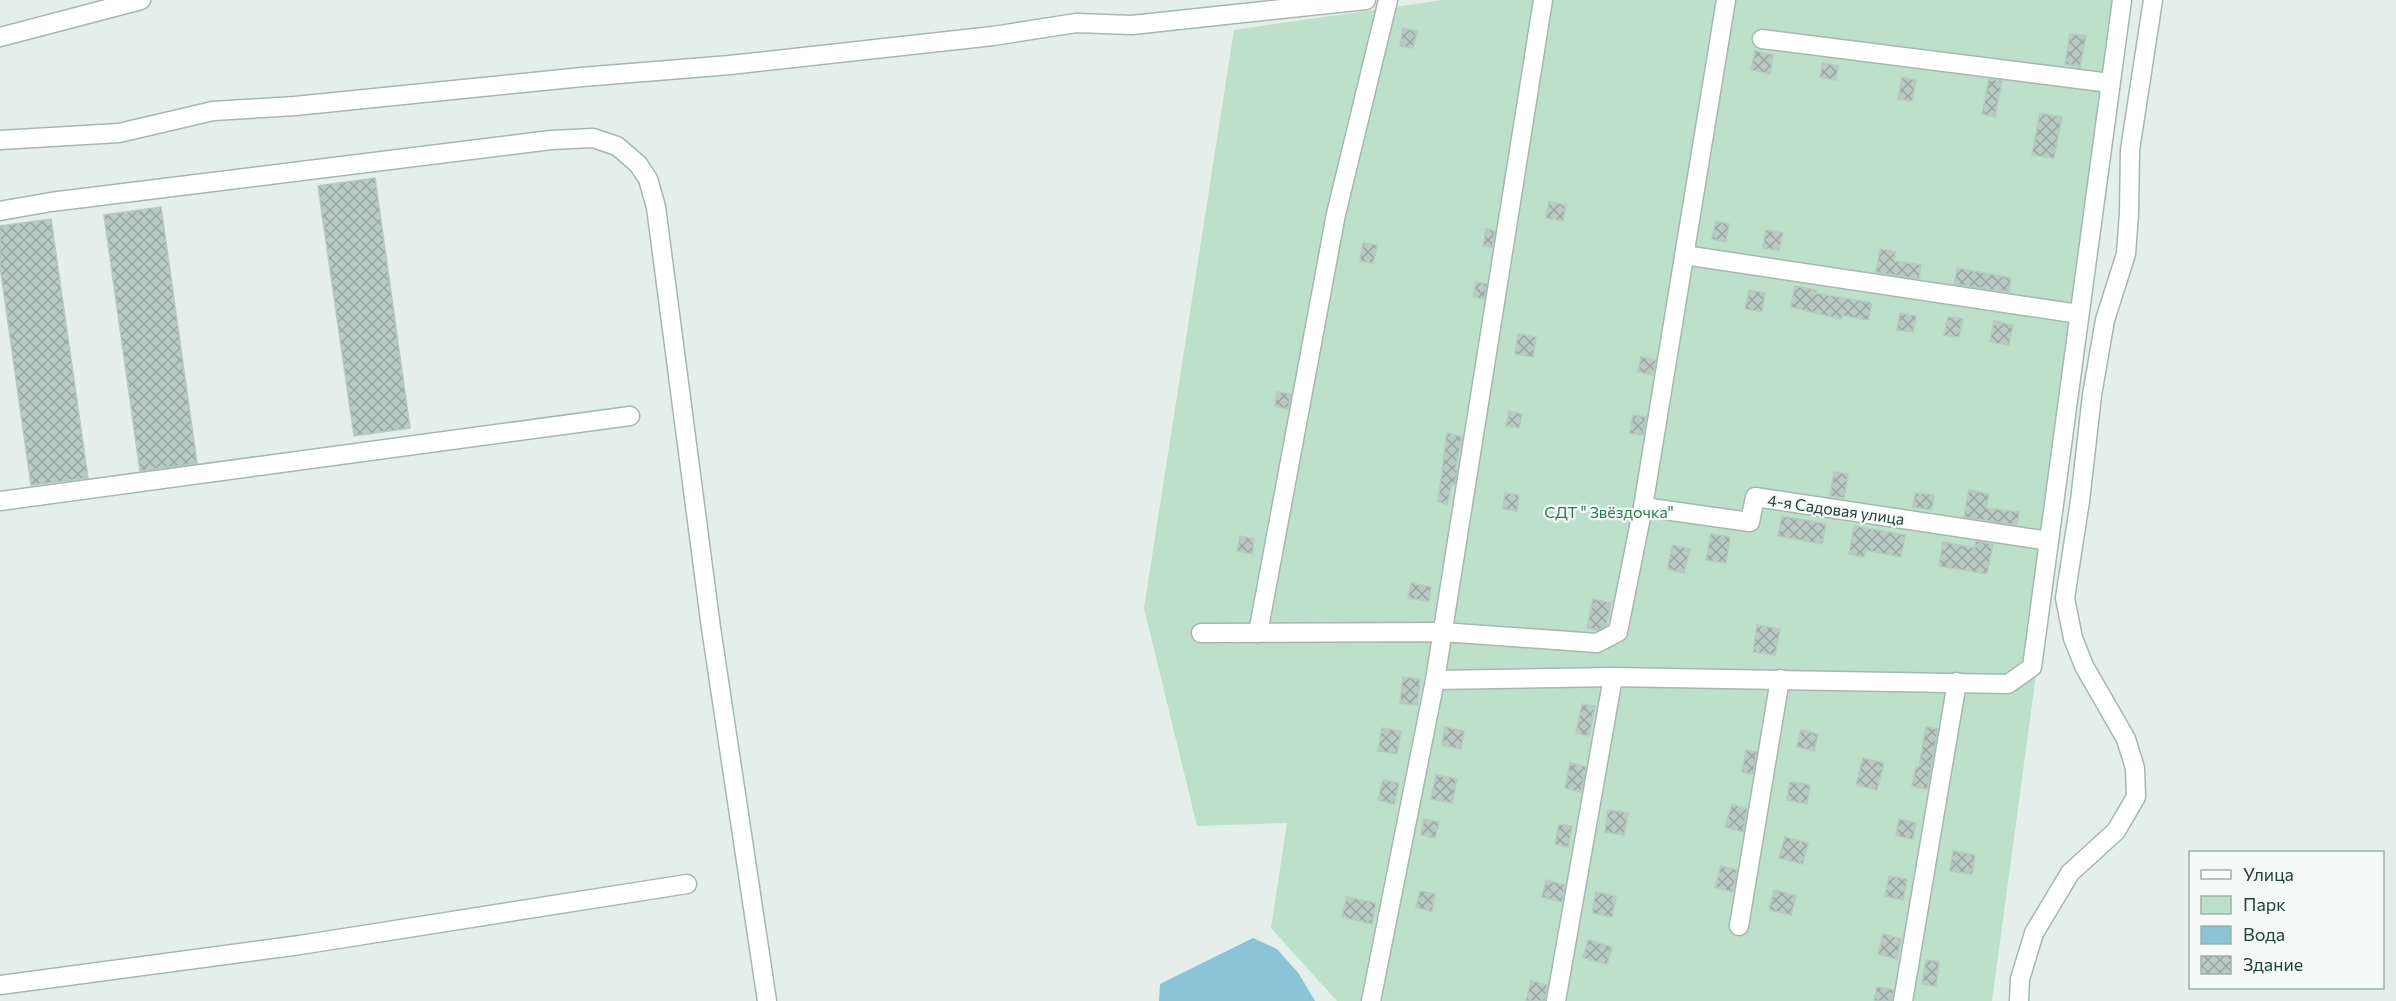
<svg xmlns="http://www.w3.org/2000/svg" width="2396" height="1001" font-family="Commissioner,sans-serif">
<defs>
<pattern id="building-cross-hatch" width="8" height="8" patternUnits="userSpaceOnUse" patternTransform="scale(1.5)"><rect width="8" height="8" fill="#b9cac4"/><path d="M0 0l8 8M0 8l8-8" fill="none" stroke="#96a6a0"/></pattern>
</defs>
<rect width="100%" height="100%" fill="#e4eeeb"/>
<polygon fill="#bce0c9" points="1443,0 2127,0 1992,1001 1337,1001 1271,928 1287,823 1197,826 1144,608 1234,30"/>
<polygon fill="#8ac4d6" points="1253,938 1277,949 1299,974 1315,1001 1159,1001 1160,984"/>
<g fill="url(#building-cross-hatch)" stroke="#b6c9c3" stroke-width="1.5">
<polygon points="1403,28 1417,31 1413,48 1400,46"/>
<polygon points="2070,34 2086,36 2080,67 2065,64"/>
<polygon points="1755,51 1773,55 1770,74 1751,70"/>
<polygon points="1823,63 1838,66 1836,80 1820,77"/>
<polygon points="1902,77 1916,80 1912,101 1898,99"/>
<polygon points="1989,79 2002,81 1995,117 1982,114"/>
<polygon points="2040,113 2062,117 2054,158 2032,155"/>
<polygon points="375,178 410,428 354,436 318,186"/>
<polygon points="1549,202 1566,205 1563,221 1546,218"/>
<polygon points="161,207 197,463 140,471 104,215"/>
<polygon points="51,219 88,478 31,485 0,266 0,226"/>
<polygon points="1716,221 1729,224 1726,242 1712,239"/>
<polygon points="1486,229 1495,231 1492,247 1483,246"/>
<polygon points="1766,230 1783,233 1779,250 1763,248"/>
<polygon points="1363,243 1377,245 1373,263 1360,261"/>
<polygon points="1880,249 1895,252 1894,261 1921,265 1919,279 1876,272"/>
<polygon points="1957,268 2011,278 2009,292 1954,284"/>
<polygon points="1476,282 1487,284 1484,299 1473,297"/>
<polygon points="1795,286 1816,290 1816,293 1872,303 1868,320 1842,315 1841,319 1791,307"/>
<polygon points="1749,290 1765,293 1762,312 1745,309"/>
<polygon points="1900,313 1916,316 1913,332 1897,330"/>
<polygon points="1948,317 1963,319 1959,337 1944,335"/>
<polygon points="1994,321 2013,325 2009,345 1990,342"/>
<polygon points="1518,334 1536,337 1533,357 1515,354"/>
<polygon points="1641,357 1656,360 1653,375 1638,372"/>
<polygon points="1277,392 1291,394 1288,409 1275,406"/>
<polygon points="1509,411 1522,414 1519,428 1506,426"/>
<polygon points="1633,415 1646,417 1643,435 1630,433"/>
<polygon points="1447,433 1462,437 1455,470 1457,470 1455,484 1452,484 1447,504 1438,502"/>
<polygon points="1834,472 1848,474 1844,498 1830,496"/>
<polygon points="1969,490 1989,494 1986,508 2019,512 2017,525 1964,517"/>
<polygon points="1505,493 1519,495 1517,511 1503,509"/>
<polygon points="1915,493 1934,495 1932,510 1913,507"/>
<polygon points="1782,516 1826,524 1822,544 1778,536"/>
<polygon points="1854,526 1905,535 1901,557 1865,550 1864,557 1849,554"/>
<polygon points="1711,534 1730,537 1726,563 1706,560"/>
<polygon points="1240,536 1254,539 1252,554 1237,551"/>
<polygon points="1976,541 1993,544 1987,574 1939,566 1943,542 1975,548"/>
<polygon points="1673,545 1690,549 1684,573 1667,569"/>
<polygon points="1411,583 1431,587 1429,601 1408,598"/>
<polygon points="1593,599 1611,603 1606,626 1598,630 1587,628"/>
<polygon points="1757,625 1780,629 1775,655 1753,652"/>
<polygon points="1403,677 1420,679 1417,705 1400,703"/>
<polygon points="1582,704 1595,706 1589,736 1576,733"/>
<polygon points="1445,727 1464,731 1461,749 1442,745"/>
<polygon points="1926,727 1938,729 1927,789 1912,786 1916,767 1919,767"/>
<polygon points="1382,728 1401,731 1397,754 1378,751"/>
<polygon points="1801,730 1818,734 1814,751 1797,747"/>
<polygon points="1746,750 1757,752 1753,774 1742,772"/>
<polygon points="1863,758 1884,763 1877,790 1856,785"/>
<polygon points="1570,763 1586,767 1581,792 1565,788"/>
<polygon points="1436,775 1457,779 1452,803 1431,799"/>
<polygon points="1383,780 1399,783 1394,804 1378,800"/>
<polygon points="1790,782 1810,785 1807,804 1787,800"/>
<polygon points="1732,804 1747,809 1743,832 1725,827"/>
<polygon points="1608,810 1628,813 1624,835 1605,832"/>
<polygon points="1424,819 1439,822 1435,838 1421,835"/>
<polygon points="1899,819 1916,823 1913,839 1896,836"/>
<polygon points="1559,824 1572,826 1568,847 1555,844"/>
<polygon points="1785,837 1808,843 1803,864 1779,858"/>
<polygon points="1953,851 1975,855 1972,874 1950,871"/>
<polygon points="1721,866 1737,870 1733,892 1715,887"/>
<polygon points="1889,876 1907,879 1903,900 1885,896"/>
<polygon points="1546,880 1565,885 1562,902 1542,897"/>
<polygon points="1774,890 1796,896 1791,915 1769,910"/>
<polygon points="1420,891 1435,894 1432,911 1416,908"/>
<polygon points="1596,892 1616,896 1612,917 1592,913"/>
<polygon points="1347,897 1376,903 1372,924 1342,917"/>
<polygon points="1883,934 1901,939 1897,959 1878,954"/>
<polygon points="1588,940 1612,947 1607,964 1583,958"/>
<polygon points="1926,960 1939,962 1936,986 1922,984"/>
<polygon points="1531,981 1547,985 1545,1001 1526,1001"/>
<polygon points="1877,987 1894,990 1892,1001 1874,1001"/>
</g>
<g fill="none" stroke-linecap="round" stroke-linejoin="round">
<defs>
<g id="minor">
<polyline points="0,37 141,0"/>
<polyline points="1762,39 2110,83"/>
<polyline points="0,140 119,133 213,111 295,106 582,77 730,65 993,36 1076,23 1132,25 1366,0"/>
<polyline points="0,211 51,202 551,140 593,138 617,146 638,164 648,179 656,207 711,628 767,1001"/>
<polyline points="1684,255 2079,314"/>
<polyline points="0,501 630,416"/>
<polyline points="1643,507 1750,522 1755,497 2049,541"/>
<polyline points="1201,633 1442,632 1597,643 1618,632 1643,507 1726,0"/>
<polyline points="1258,633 1336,214 1388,0"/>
<polyline points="1435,680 1613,677 2008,684 2032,667 2122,0"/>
<polyline points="1739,926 1780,679"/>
<polyline points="0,985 300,945 687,884"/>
<polyline points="1371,1001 1435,680 1543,0"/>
<polyline points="1556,1001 1613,677"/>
<polyline points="1903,1001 1957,682"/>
<polyline points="2019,1001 2020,979 2034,933 2070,873 2116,831 2136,797 2135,768 2126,739 2084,666 2073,638 2065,598 2080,501 2092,395 2105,320 2126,254 2129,213 2130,150 2153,0"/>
</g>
</defs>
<use href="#minor" stroke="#a6b7b3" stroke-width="21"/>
<use href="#minor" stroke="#fff" stroke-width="18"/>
</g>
<g text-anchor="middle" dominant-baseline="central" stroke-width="4.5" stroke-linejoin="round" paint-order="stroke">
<g font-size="16" fill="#22423c" stroke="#f5faf8">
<text transform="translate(1836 509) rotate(8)">4-я Садовая улица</text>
</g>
<g font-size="16" fill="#2a7b50" stroke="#f5faf8">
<text x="1609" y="511">СДТ " Звёздочка"</text>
</g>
</g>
<rect x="2189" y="851" width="195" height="138" fill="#f5faf8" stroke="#a1b0ad" stroke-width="1.5"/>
<rect x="2201" y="870" width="30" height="9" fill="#ffffff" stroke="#a1b0ad" stroke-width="1.5"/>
<text x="2243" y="881" font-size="18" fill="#22423c">Улица</text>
<rect x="2201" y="896" width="30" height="18" fill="#bce0c9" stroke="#a1b0ad" stroke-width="1.5"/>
<text x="2243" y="911" font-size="18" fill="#22423c">Парк</text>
<rect x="2201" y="926" width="30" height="18" fill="#8ac4d6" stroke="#a1b0ad" stroke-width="1.5"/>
<text x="2243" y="941" font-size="18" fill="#22423c">Вода</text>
<rect x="2201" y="956" width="30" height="18" fill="url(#building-cross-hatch)" stroke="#a1b0ad" stroke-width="1.5"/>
<text x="2243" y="971" font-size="18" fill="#22423c">Здание</text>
</svg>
